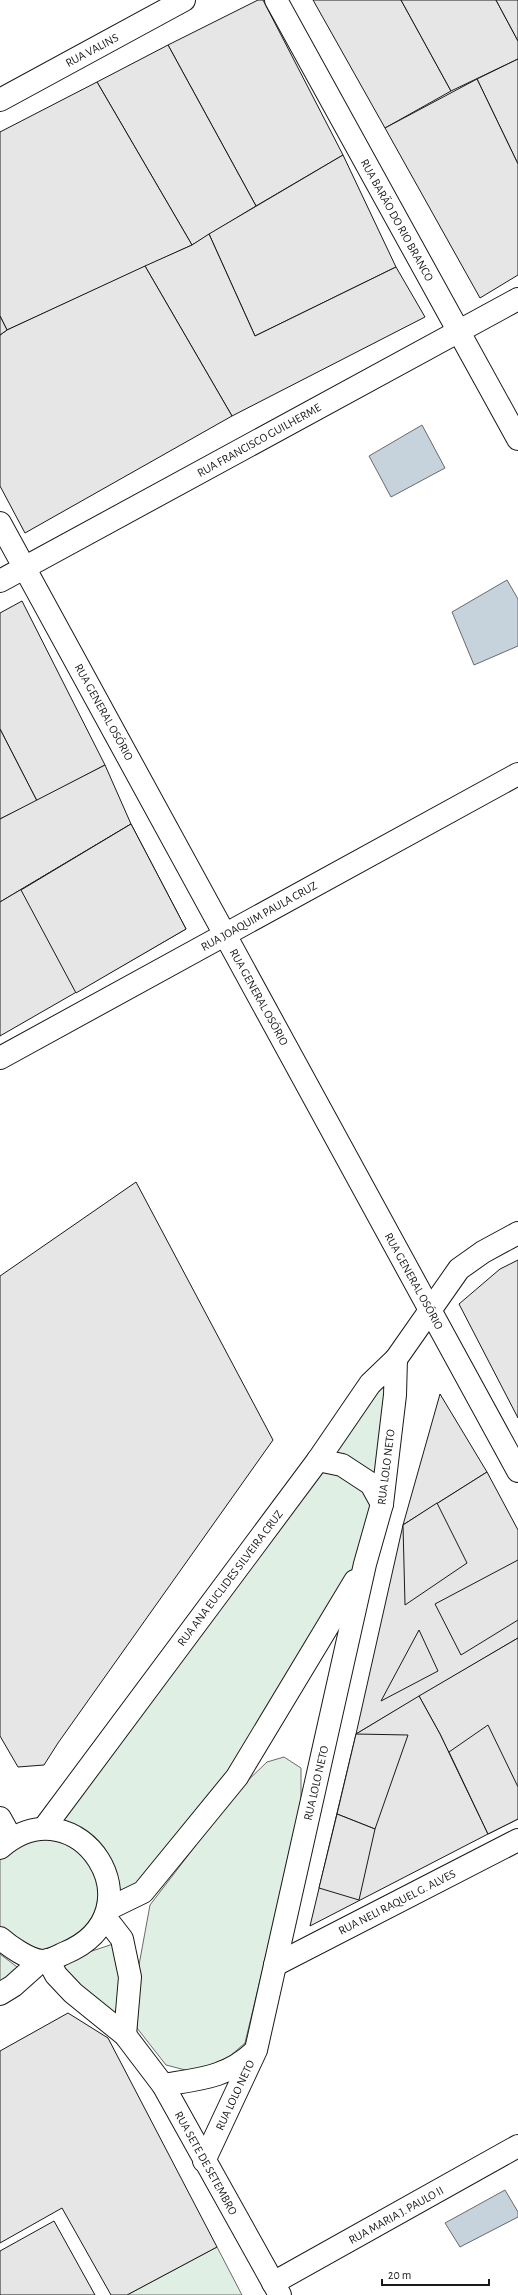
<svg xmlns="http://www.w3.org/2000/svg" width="518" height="2295" font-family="'Alegreya Sans',sans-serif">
<rect width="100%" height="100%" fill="#fff"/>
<g fill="#e0efe3" stroke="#6a6a6a">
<polygon points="396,1359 382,1504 318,1460"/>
<polygon points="325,1467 358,1480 378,1507 360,1562 229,1773 126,1900 56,1821"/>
<polygon points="284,1757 301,1768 301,1809 245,2043 229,2057 193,2072 166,2065 137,2028 137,1976 150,1905 239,1789 267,1762"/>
<polygon points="30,1837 72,1841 103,1884 97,1922 50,1951 24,1949 0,1931 0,1853"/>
<polygon points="119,1942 122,1972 117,2022 59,1968 86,1953"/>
<polygon points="0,1954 21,1970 0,1982"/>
<polygon points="217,2247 242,2295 127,2295"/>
</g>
<g fill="#c6d2dc" stroke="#6a6a6a">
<polygon points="422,425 445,468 391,497 369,456"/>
<polygon points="507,580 518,599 518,646 474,665 452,612"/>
<polygon points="505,2190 518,2212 518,2217 460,2247 445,2223"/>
</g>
<g fill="#e6e6e6" stroke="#1a1a1a">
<polygon points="258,0 263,0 343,155 256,206 168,45"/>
<polygon points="313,0 401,0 451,91 385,128"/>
<polygon points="401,0 496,0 518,41 518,59 451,91"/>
<polygon points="496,0 518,0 518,41"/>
<polygon points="168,45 256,206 192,245 97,82"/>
<polygon points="518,59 518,164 477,79"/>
<polygon points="477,79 518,164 518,275 480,298 385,128"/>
<polygon points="97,82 192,245 7,330 0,316 0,132"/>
<polygon points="343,155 396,267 255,336 209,234"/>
<polygon points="209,234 255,336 396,267 425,317 232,416 145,266 192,245"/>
<polygon points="145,266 232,416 25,533 0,486 0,335 7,330"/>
<polygon points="0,316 7,330 0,335"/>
<polygon points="22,601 105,765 37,801 0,729 0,613"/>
<polygon points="0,729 37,801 0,819"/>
<polygon points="105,765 131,824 0,902 0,819"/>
<polygon points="131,824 186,929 0,1036 0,902"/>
<polygon points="131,824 186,929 76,993 21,890"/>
<polygon points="136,1182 273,1440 58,1743 44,1765 18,1767 0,1736 0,1276"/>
<polygon points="518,1260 518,1418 459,1304 500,1269"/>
<polygon points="440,1394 487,1472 403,1525"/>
<polygon points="487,1472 518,1530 518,1638 356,1734 403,1525"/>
<polygon points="437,1503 467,1563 405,1605 403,1525"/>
<polygon points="518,1560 518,1620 461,1655 435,1604"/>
<polygon points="419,1630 438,1671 381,1701"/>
<polygon points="518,1638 518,1819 488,1834 440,1734 419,1696"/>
<polygon points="419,1696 440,1734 488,1834 310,1926 356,1734"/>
<polygon points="488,1725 518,1787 518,1819 488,1834 449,1752"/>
<polygon points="356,1734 408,1735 375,1829 337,1814"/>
<polygon points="337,1814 375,1829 359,1900 319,1888"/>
<polygon points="68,2013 108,2038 217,2247 127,2295 111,2295 62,2208 0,2243 0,2051"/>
<polygon points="54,2221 95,2295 0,2295 0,2251"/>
</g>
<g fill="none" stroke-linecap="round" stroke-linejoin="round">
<defs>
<g id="minor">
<polyline points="276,0 518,439"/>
<polyline points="0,100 184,0"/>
<polyline points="0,523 518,1471"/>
<polyline points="0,581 518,299"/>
<polyline points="0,1058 518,774"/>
<polyline points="396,1359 459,1269 483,1252 518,1233"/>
<polyline points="318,1460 342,1465 371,1484 382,1504"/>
<polyline points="0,1818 11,1838"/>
<polyline points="44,1828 318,1460 370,1384 396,1359 395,1395 382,1504 365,1564 256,2050 204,2161"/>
<path d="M 0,1848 C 78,1780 163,1912 65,1953 C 58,1956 50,1961 42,1961 C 29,1960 9,1946 0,1938"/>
<polyline points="108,1909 143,1892 237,1777 355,1581"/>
<polyline points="105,1917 122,1939 130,1977 125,2035"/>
<polyline points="48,1960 56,1975 73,1993 125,2035 163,2085 280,2295"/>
<polyline points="275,1965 518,1840"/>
<polyline points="0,1994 13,1986 41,1961"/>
<path d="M 163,2085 C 199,2079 226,2078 254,2052"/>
<polyline points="273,2283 518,2146"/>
</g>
</defs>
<use href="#minor" stroke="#1a1a1a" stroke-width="24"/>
<use href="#minor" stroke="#fff" stroke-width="22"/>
</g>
<g text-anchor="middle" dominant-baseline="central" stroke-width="3" stroke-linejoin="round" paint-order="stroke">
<g font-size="12" fill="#1a1a1a" stroke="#fff">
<text transform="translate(92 50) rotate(-28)">RUA VALINS</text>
<text transform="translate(397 220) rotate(61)">RUA BARÃO DO RIO BRANCO</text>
<text transform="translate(259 440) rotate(-29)">RUA FRANCISCO GUILHERME</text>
<text transform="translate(104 712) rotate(61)">RUA GENERAL OSÓRIO</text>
<text transform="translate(259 916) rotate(-29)">RUA JOAQUIM PAULA CRUZ</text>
<text transform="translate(259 997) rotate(61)">RUA GENERAL OSÓRIO</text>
<text transform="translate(414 1281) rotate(61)">RUA GENERAL OSÓRIO</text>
<text transform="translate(386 1467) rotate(-83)">RUA LOLO NETO</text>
<text transform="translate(230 1578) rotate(-53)">RUA ANA EUCLIDES SILVEIRA CRUZ</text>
<text transform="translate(316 1783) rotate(-77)">RUA LOLO NETO</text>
<text transform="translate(397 1902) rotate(-27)">RUA NELI RAQUEL G. ALVES</text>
<text transform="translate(235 2095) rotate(-65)">RUA LOLO NETO</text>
<text transform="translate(206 2163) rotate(61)">RUA SETE DE SETEMBRO</text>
<text transform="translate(396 2215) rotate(-29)">RUA MARIA J. PAULO II</text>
</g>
</g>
<path d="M382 2279v6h107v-6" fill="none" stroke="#1a1a1a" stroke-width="2"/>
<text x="388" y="2279" font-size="12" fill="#1a1a1a" stroke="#ffffff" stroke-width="3" paint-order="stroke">20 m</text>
</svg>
